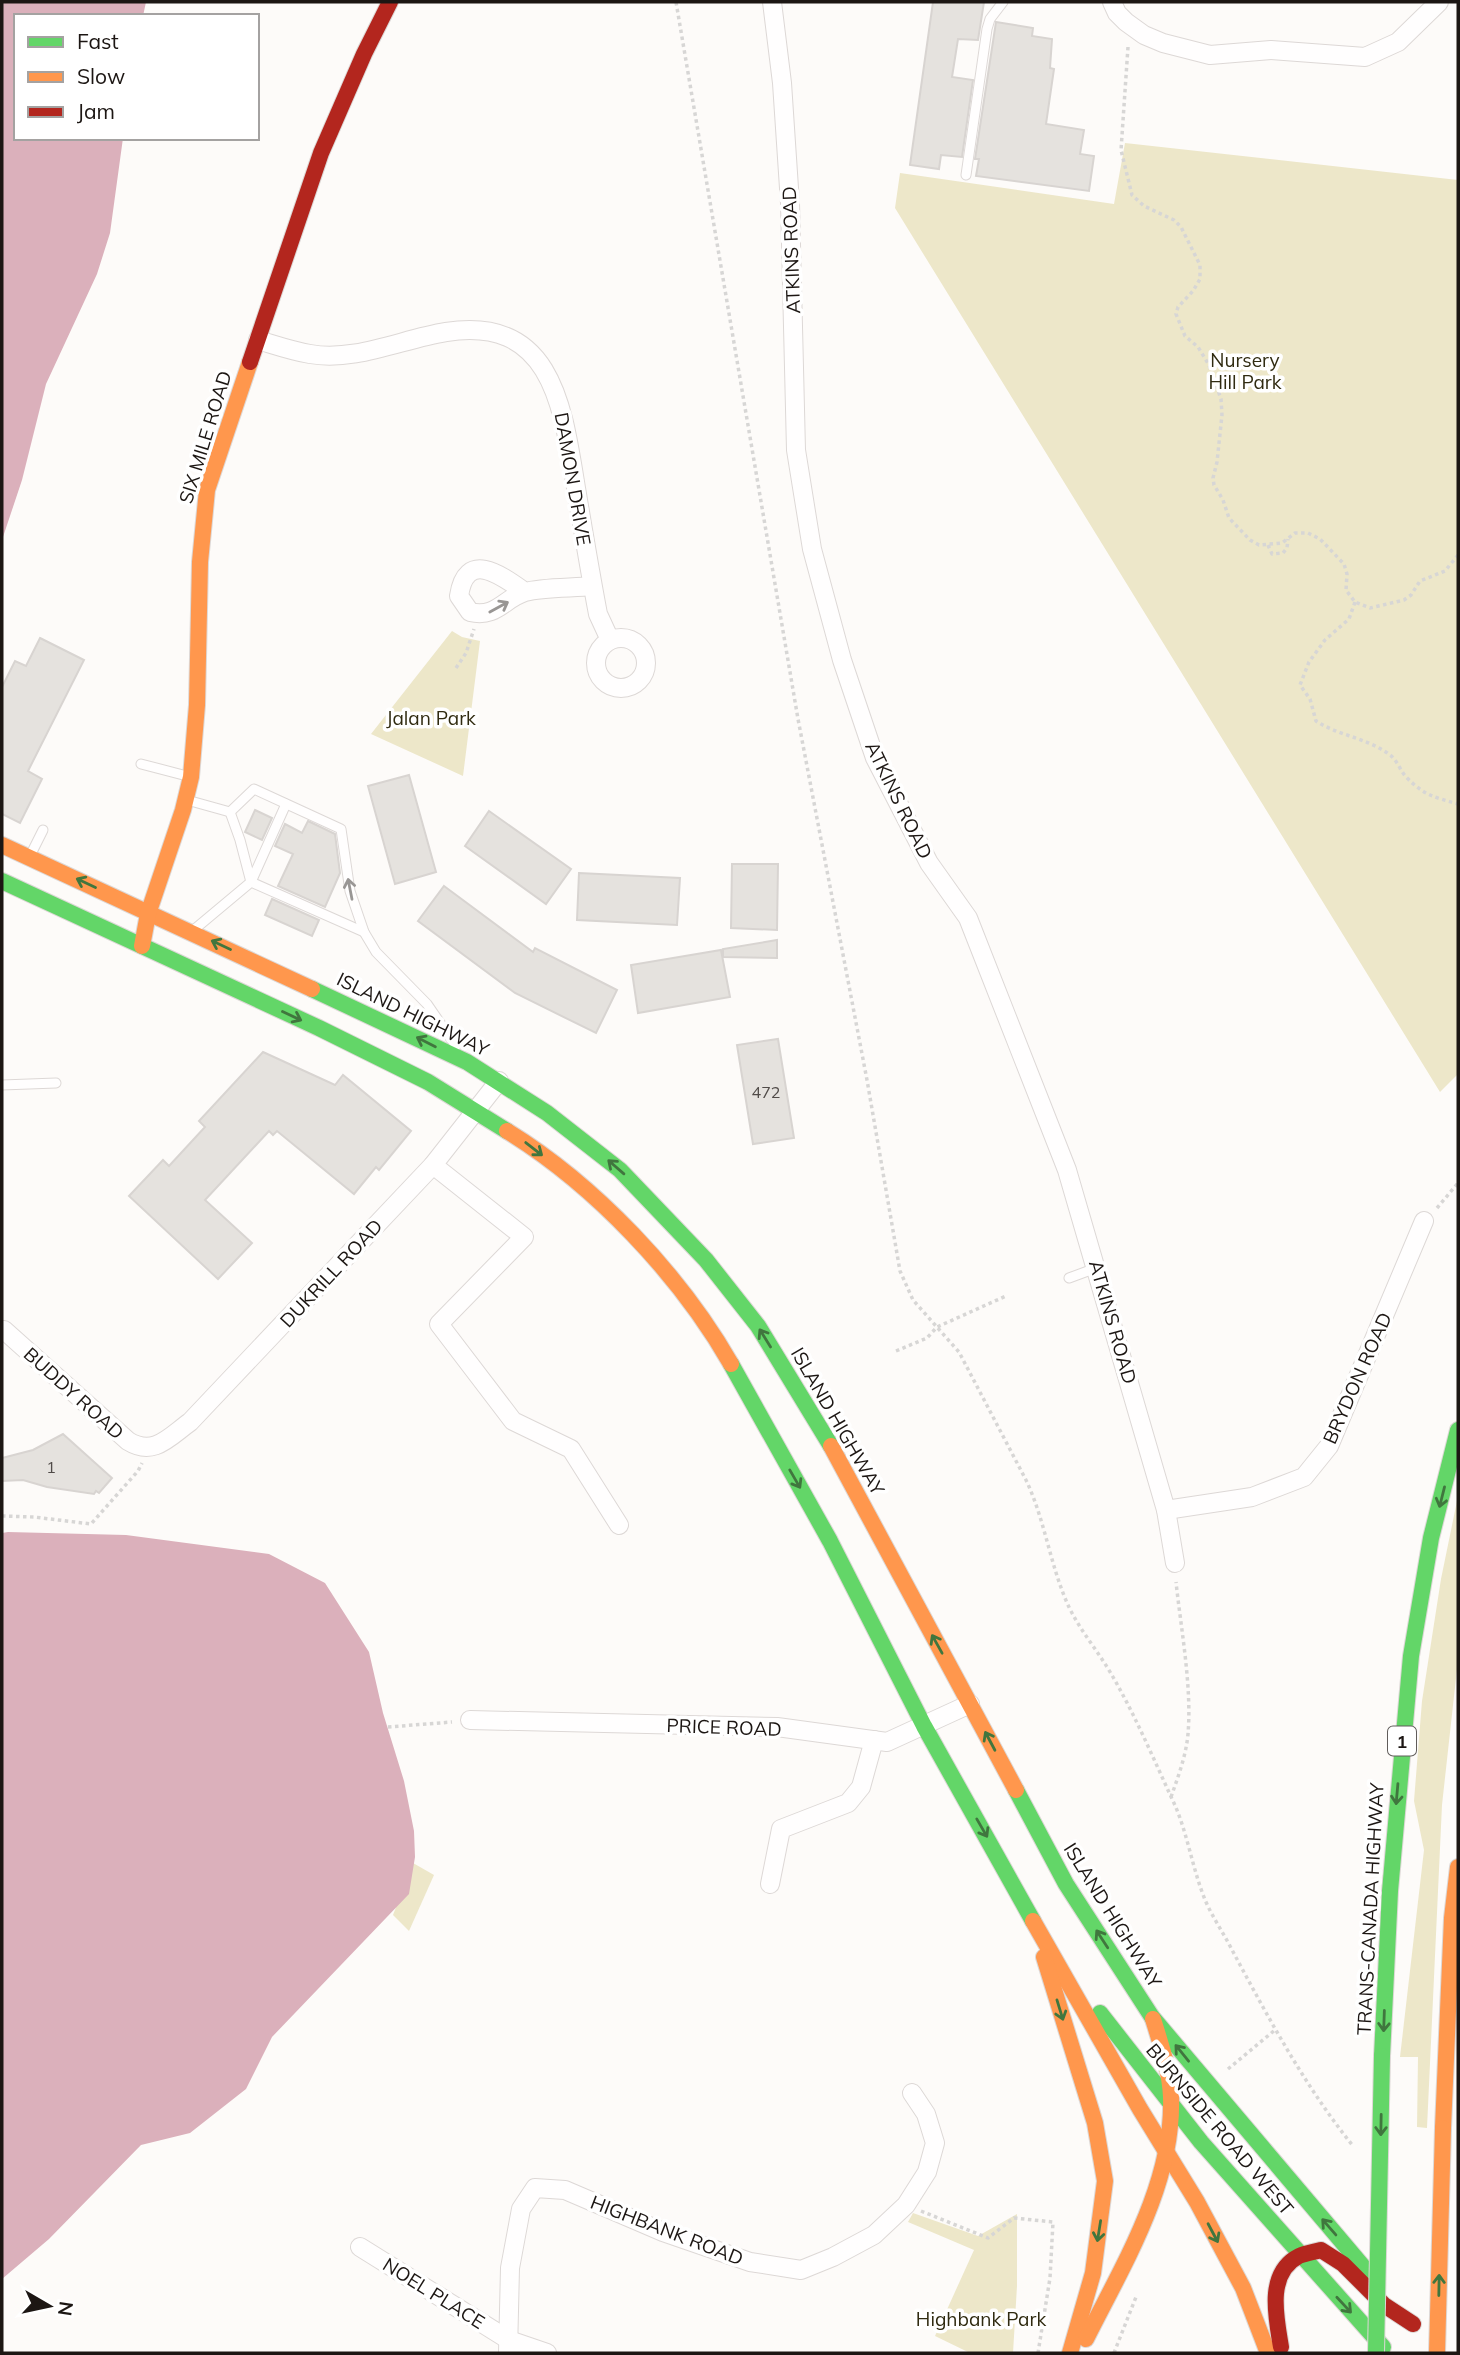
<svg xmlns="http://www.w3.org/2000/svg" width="1460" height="2355" font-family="Mulish,sans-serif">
<rect width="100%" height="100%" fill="#fdfbf9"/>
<g fill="#ede7c9">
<polygon points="1125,143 1458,180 1458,1074 1440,1092 895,208 900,173 1114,204"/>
<polygon points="452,631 462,637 480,641 463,776 371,734"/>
<polygon points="1458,1496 1458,1660 1442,1805 1427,2128 1417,2127 1418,2057 1400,2057 1424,1850 1414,1801 1422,1701 1441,1579"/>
<polygon points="413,1863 434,1875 409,1931 393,1915"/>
<polygon points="913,2213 978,2236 1017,2214 1017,2286 1013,2353 970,2353 935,2336 974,2250 908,2222"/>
</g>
<g fill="#dbb0bb">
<polygon points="2,2 146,2 143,16 16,16 16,138 123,138 110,233 97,274 46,384 22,480 2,540"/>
<polygon points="8,1532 126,1535 269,1554 325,1583 369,1652 383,1713 404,1781 414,1831 415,1857 409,1894 272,2037 246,2089 190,2133 141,2145 49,2239 2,2279 2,1533"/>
</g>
<g fill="#e5e2de" stroke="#d8d4d1" stroke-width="2">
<polygon points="933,2 984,2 978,40 958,39 952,77 973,80 962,157 941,155 939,169 910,165"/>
<polygon points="996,22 1033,28 1032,36 1052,39 1050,68 1054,69 1046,124 1084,130 1080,154 1094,156 1089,191 976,176 979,159 975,159"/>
<polygon points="40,638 84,660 28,771 42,779 20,823 2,814 2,687 15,661 26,666"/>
<polygon points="409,775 436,872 395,884 368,786"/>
<polygon points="255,810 272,818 262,840 245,832"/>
<polygon points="489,811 571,869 546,904 465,846"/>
<polygon points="308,821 335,834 340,873 325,907 278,886 293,854 275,846 285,824 302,833"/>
<polygon points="732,864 778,864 777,930 731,928"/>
<polygon points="579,873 680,878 677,925 577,920"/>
<polygon points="444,886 533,952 535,948 617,990 596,1033 515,993 418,921"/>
<polygon points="272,899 319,920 312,936 265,915"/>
<polygon points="777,940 777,958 723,957 723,949"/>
<polygon points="721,950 730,997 638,1013 631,965"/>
<polygon points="778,1039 794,1138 753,1144 737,1045"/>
<polygon points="263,1052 335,1085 343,1075 411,1131 379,1170 376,1167 354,1194 277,1131 273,1135 269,1131 205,1200 252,1243 218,1279 129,1196 163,1160 169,1166 205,1127 199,1121"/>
<polygon points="63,1434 112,1478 99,1493 96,1491 94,1494 47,1487 23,1480 2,1481 2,1458 33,1450"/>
</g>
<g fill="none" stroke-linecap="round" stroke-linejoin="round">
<defs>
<g id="lane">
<polyline points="966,175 987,29 990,19 1003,2"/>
<polyline points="141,764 187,776"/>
<polyline points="187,800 230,812"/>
<polyline points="230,812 254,789 341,829 350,891 364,932 376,952 427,1004 456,1046"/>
<polyline points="230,812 240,840 251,882"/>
<polyline points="31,854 43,830"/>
<polyline points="251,882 286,804"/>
<polyline points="196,928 251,882 364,932"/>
<polyline points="2,1085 56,1083"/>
<polyline points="1069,1278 1096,1268"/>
</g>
<g id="street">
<polyline points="772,2 782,83 790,203 796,450 812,549 842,660 875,758 929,863 968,918 1067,1170 1166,1510 1175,1563"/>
<polyline points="1112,2 1117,13 1126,22 1144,35 1163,43 1210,55 1271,50 1365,57 1398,42 1439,2"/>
<path d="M 258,340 C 275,345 292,351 310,354 C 355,362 402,339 446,332 C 553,315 563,409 576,488 C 583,530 590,572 598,614 L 610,640"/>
<path d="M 525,592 C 501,575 466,549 459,596 L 470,612 C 497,618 503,599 525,592 C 542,587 574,588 592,586"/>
<circle cx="621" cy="663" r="25"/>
<polyline points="433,1165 524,1237 439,1324 513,1421 571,1449 619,1525"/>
<path d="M 4,1330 L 128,1441 C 154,1457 169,1437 190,1422 L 433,1165 L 499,1081"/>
<polyline points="1166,1510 1252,1497 1304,1477 1329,1446 1424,1221"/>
<polyline points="470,1720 777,1727 887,1742 970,1704"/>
<polyline points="770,1884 781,1829 848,1803 861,1787 874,1740"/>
<polyline points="360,2247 509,2340 547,2353"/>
<polyline points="508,2353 510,2268 521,2209 535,2188 565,2190 663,2232 750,2262 801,2270 833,2257 874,2235 906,2205 927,2172 935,2143 926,2114 912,2093"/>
</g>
<g id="fast">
<polyline points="2,881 319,1028 428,1082 507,1131"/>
<polyline points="312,989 467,1062 547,1113 620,1170 706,1260 758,1326 831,1446"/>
<polyline points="731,1364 830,1541 924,1726 1033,1921"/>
<polyline points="1016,1790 1066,1884 1152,2017 1371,2276"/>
<polyline points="1100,2013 1201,2142 1383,2347"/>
<polyline points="1382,2056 1390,1891 1411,1656 1431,1538 1458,1430"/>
</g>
<g id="slow">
<polyline points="2,845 312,989"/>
<polyline points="142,946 148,914 183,810 191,777 197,705 200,562 207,490 250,362"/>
<path d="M 507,1131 C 595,1185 680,1275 731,1364"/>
<polyline points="831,1446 1016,1790"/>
<polyline points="1033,1921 1140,2109 1197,2202 1243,2288 1268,2353"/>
<polyline points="1044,1957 1095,2123 1105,2181 1093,2273 1070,2353"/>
<polyline points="1443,2128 1452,1918 1458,1867"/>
<path d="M 1086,2339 C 1123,2265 1174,2183 1171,2097 C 1170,2071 1161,2045 1153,2019"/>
</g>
<g id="jam">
<polyline points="250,362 321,153 364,54 390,2"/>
<path d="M 1281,2347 C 1276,2317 1266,2273 1299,2256 C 1306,2253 1314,2252 1321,2250 L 1343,2264 L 1384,2305 L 1413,2324"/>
</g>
</defs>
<use href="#lane" stroke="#ddd8d6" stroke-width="11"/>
<use href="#street" stroke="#ddd8d6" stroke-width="20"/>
<use href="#fast" stroke="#ddd8d6" stroke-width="18"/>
<use href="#slow" stroke="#ddd8d6" stroke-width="18"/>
<use href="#jam" stroke="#ddd8d6" stroke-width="18"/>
<g stroke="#d7d6d5" stroke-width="3.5" stroke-dasharray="3.5 3.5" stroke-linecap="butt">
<path d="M 676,2 L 798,719 L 867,1080 L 900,1271 L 913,1300 L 959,1352 L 1026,1480 C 1045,1520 1050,1565 1068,1605 C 1080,1631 1099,1652 1113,1677 C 1136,1717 1154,1760 1173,1801 C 1188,1833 1192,1869 1206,1902 C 1213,1918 1223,1932 1231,1948 C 1268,2017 1304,2085 1353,2146"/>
<polyline points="1128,47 1121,150 1132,195 1144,206 1174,220 1181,227 1200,265 1200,279 1193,291 1178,307 1176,314 1185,336 1198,347 1209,365 1221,399 1222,415 1217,462 1213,478 1214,485 1223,500 1229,518 1250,540 1259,545 1282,543 1295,533 1308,533 1320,539 1344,564 1347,574 1346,590 1355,602 1370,608 1404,600 1411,595 1420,581 1445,571 1458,555"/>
<polyline points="1268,545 1272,554 1283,553 1287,548 1288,539"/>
<path d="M 1355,602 L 1349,619 L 1325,640 L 1309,662 L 1300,685 L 1310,699 L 1316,721 C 1339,736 1368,738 1390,755 C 1397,760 1400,770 1406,777 C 1425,796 1434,797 1458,804"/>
<polyline points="456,668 466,653 474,629"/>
<polyline points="1437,1208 1458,1183"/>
<polyline points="896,1351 927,1338 937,1327 1006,1296"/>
<polyline points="2,1516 34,1517 91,1524 138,1471 142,1463"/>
<polyline points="388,1727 452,1722"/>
<path d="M 1171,1797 C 1178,1777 1186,1756 1188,1734 C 1192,1687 1181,1629 1176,1582"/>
<polyline points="1228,2069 1275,2030"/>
<polyline points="921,2211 988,2238 1014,2218 1053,2222 1050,2278 1038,2353"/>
<polyline points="1114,2353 1136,2297"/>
</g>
<use href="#lane" stroke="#fffefe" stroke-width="9"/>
<use href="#street" stroke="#fffefe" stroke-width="18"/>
<use href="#fast" stroke="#63d668" stroke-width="16"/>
<use href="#slow" stroke="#ff974d" stroke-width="16"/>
<use href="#jam" stroke="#b3261e" stroke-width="16"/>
<defs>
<polyline id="fast-bridge" points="1376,2353 1382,2056"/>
<polyline id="slow-bridge" points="1437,2353 1443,2128"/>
</defs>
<use href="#fast-bridge" stroke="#ddd8d6" stroke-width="18" stroke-linecap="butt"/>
<use href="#slow-bridge" stroke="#ddd8d6" stroke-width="18" stroke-linecap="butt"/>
<use href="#fast-bridge" stroke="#63d668" stroke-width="16"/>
<use href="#slow-bridge" stroke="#ff974d" stroke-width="16"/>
</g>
<defs><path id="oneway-shaft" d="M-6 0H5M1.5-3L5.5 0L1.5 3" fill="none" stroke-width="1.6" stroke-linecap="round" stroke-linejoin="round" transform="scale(1.75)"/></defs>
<g stroke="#999694">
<use href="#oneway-shaft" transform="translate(499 607) rotate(-29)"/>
<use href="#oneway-shaft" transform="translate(350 889) rotate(-101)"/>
</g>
<g stroke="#40763e">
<use href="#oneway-shaft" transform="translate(86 883) rotate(-155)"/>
<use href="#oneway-shaft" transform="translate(221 945) rotate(-155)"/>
<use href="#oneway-shaft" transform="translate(292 1016) rotate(25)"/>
<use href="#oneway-shaft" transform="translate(426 1042) rotate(-153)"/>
<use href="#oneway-shaft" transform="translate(534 1149) rotate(38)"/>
<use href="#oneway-shaft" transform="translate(616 1167) rotate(-139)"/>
<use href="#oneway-shaft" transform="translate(765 1338) rotate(-122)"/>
<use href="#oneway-shaft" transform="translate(795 1479) rotate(60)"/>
<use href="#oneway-shaft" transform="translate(1442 1497) rotate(104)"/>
<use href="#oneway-shaft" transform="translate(937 1644) rotate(-119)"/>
<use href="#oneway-shaft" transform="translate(990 1741) rotate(-118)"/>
<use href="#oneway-shaft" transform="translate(1397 1794) rotate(95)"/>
<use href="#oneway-shaft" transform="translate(982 1828) rotate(60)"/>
<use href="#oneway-shaft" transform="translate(1102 1939) rotate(-123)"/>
<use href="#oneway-shaft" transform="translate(1060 2010) rotate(73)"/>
<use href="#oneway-shaft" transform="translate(1384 2021) rotate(92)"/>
<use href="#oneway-shaft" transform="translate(1182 2053) rotate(-129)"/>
<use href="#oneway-shaft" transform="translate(1381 2125) rotate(91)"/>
<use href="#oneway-shaft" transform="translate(1329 2227) rotate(-131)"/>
<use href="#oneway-shaft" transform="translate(1099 2231) rotate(99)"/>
<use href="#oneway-shaft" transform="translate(1213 2233) rotate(62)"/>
<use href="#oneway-shaft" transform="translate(1439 2285) rotate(-89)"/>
<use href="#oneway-shaft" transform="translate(1344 2305) rotate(47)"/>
</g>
<g text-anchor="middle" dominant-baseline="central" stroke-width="7" stroke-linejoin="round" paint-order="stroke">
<g font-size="16" fill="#504b48">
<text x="766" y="1092">472</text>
<text x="51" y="1467">1</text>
</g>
<rect fill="#fff" stroke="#605c5a" stroke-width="2" x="1388" y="1726.5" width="28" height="29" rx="5"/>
<g font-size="18" font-weight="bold" fill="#1c1613">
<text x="1402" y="1741">1</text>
</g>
<g font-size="19" fill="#1c1613" stroke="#fff">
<text transform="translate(791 250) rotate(-92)">ATKINS ROAD</text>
<text transform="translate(205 437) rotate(-73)">SIX MILE ROAD</text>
<text transform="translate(573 479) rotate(80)">DAMON DRIVE</text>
<text transform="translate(899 800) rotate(64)">ATKINS ROAD</text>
<text transform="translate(413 1014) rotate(26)">ISLAND HIGHWAY</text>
<text transform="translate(331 1273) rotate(-47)">DUKRILL ROAD</text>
<text transform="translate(1113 1322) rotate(74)">ATKINS ROAD</text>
<text transform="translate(1357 1378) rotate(-66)">BRYDON ROAD</text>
<text transform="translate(74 1393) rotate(42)">BUDDY ROAD</text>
<text transform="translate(838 1421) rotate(60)">ISLAND HIGHWAY</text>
<text transform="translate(724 1727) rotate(2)">PRICE ROAD</text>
<text transform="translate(1370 1909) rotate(-87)">TRANS-CANADA HIGHWAY</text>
<text transform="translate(1113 1915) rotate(58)">ISLAND HIGHWAY</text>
<text transform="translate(1220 2129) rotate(50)">BURNSIDE ROAD WEST</text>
<text transform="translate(667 2230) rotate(21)">HIGHBANK ROAD</text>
<text transform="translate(434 2293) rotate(32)">NOEL PLACE</text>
</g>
<g font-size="19" fill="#302b11" stroke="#fff">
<text x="1245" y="360">Nursery<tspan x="1245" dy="22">Hill Park</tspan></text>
<text x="431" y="718">Jalan Park</text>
<text x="981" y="2319">Highbank Park</text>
</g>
</g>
<rect width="1460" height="2355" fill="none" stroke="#1c1613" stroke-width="7"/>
<rect x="14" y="14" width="245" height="126" fill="#ffffff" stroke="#a4a2a1" stroke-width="2"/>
<rect x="28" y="37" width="35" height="10" fill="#63d668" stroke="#a4a2a1" stroke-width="2"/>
<text x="77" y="49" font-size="21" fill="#1c1613">Fast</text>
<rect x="28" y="72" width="35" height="10" fill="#ff974d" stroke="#a4a2a1" stroke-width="2"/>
<text x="77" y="84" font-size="21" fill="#1c1613">Slow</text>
<rect x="28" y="107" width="35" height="10" fill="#b3261e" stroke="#a4a2a1" stroke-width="2"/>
<text x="77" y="119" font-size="21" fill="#1c1613">Jam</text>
<g transform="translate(49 2306) rotate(99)" stroke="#ffffff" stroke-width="5" paint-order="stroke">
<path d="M0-5L12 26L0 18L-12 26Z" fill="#1c1613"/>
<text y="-10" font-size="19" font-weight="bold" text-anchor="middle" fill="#1c1613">N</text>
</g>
</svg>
